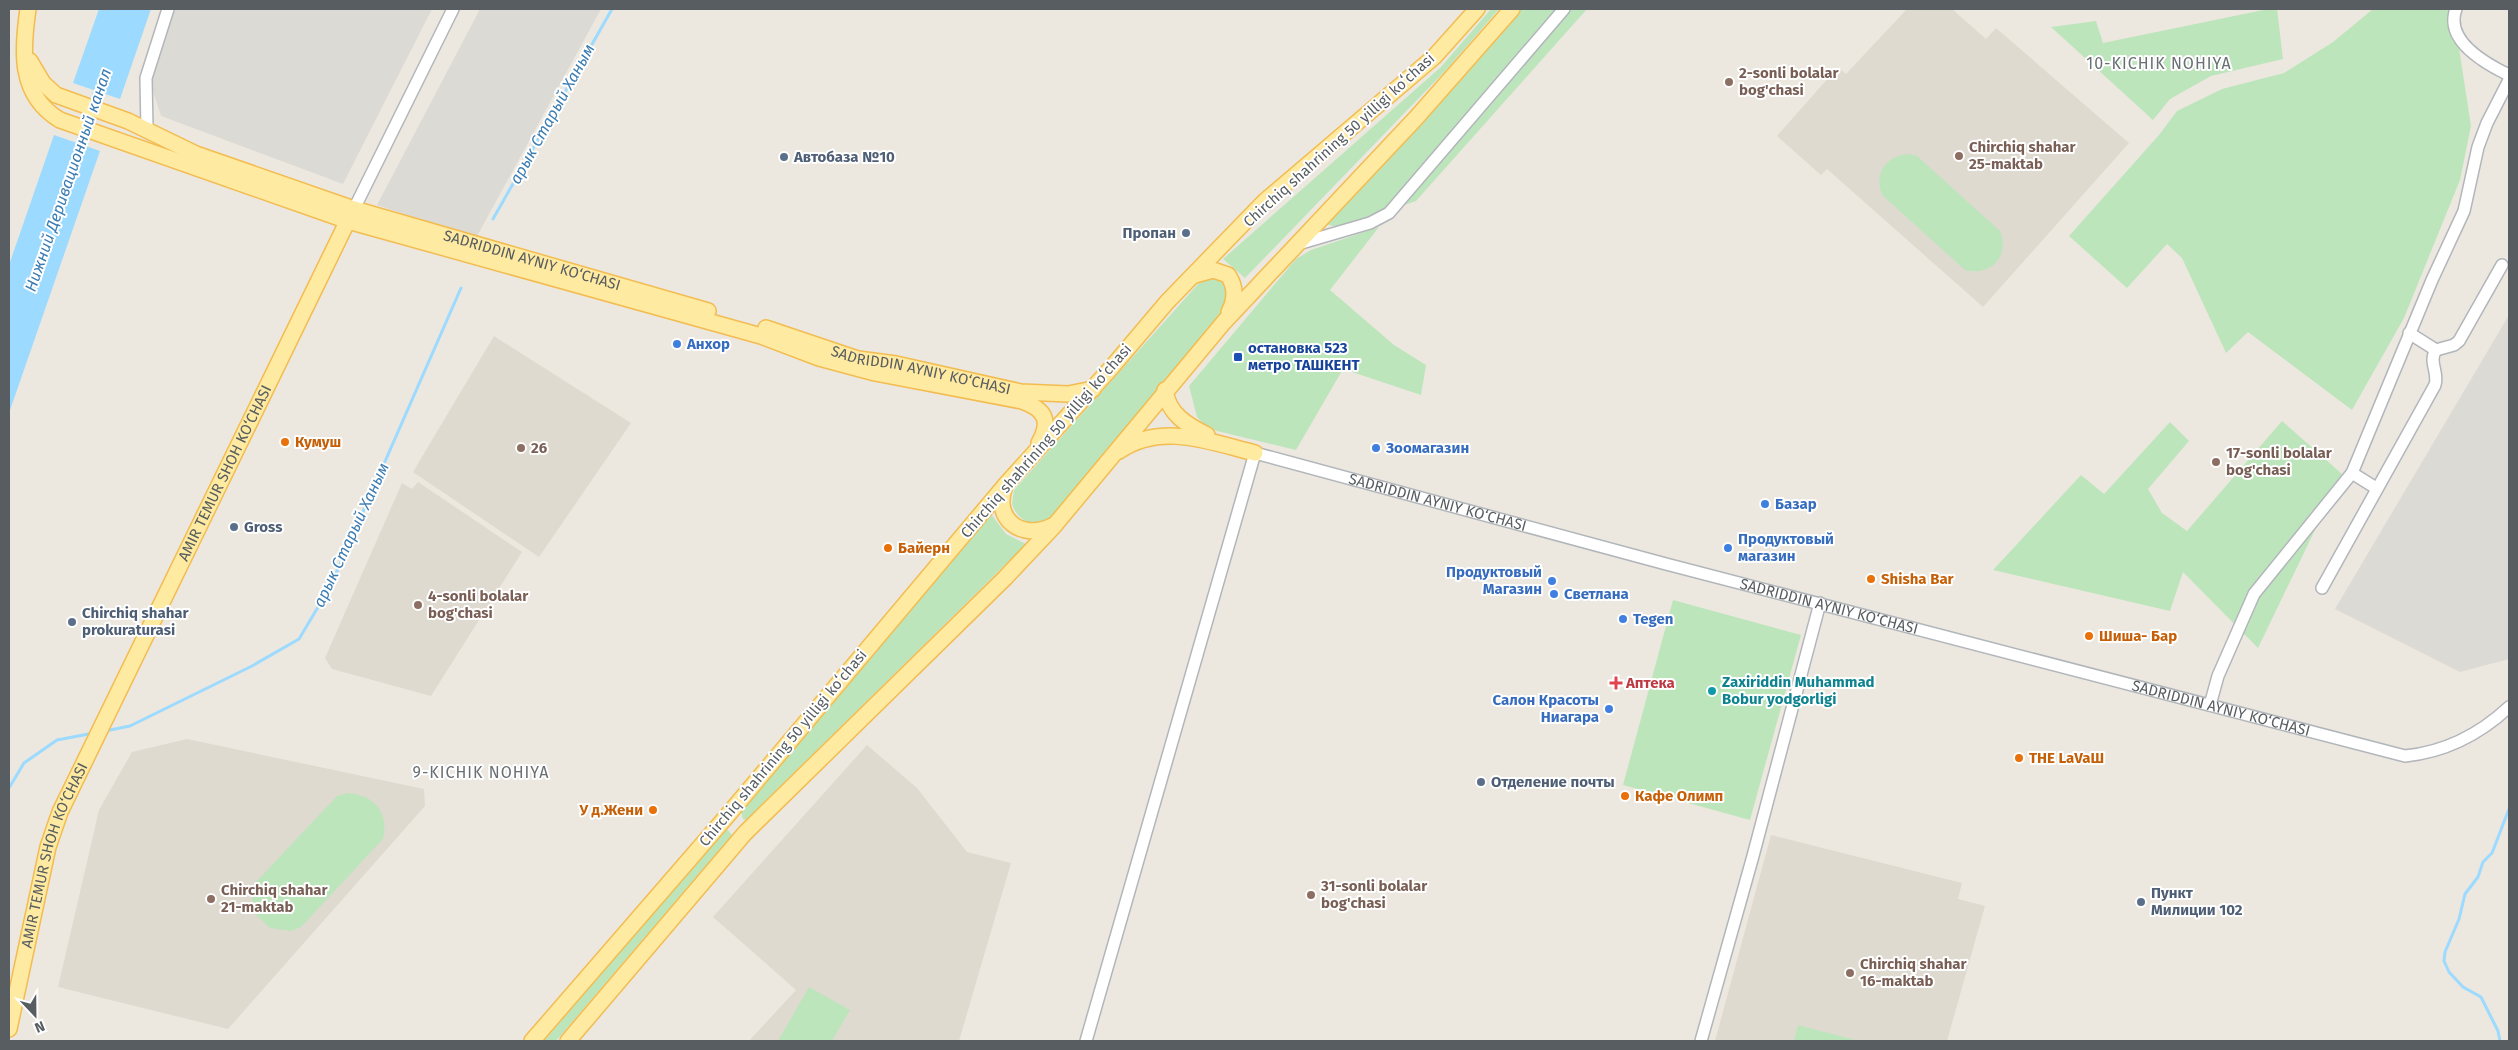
<svg xmlns="http://www.w3.org/2000/svg" width="2518" height="1050" font-family="'Fira Sans',sans-serif">
<rect width="100%" height="100%" fill="#ece8df"/>
<g fill="#dcdad4">
<polygon points="175,9 432,9 343,184 161,116 150,82"/>
<polygon points="480,9 601,9 476,238 377,205"/>
<polygon points="2509,315 2509,659 2460,672 2335,609"/>
</g>
<g fill="#dedad0">
<polygon points="1907,9 1952,9 1986,39 1996,28 2129,143 1983,307 1827,169 1821,175 1777,136 1838,67 1846,74"/>
<polygon points="494,336 631,423 539,557 413,472"/>
<polygon points="418,482 522,552 431,696 332,669 325,658 402,483 412,489"/>
<polygon points="187,739 424,789 425,806 228,1029 58,987 99,810 132,752"/>
<polygon points="867,745 917,788 967,852 1011,863 959,1041 749,1041 796,990 713,917"/>
<polygon points="1771,835 1962,883 1958,899 1985,906 1947,1041 1715,1041"/>
</g>
<g fill="#bde5bb">
<polygon points="1491,9 1499,9 1445,71 1245,278 1223,259 1441,67"/>
<polygon points="1515,9 1587,9 1416,201 1345,225 1333,226 1326,224"/>
<polygon points="2268,9 2277,9 2283,59 2211,76 2170,99 2153,120 2051,27 2096,21 2103,43"/>
<polygon points="2373,9 2453,9 2471,126 2460,180 2404,318 2352,410 2248,332 2226,353 2182,258 2167,244 2127,288 2069,236 2159,135 2177,111 2222,89 2284,73 2333,42"/>
<path d="M 1908,154 L 1917,156 L 2000,231 C 2010,256 1991,277 1965,270 L 1882,195 C 1874,174 1885,156 1908,154 Z"/>
<polygon points="1379,227 1330,290 1394,345 1426,365 1421,395 1343,369 1296,450 1209,429 1197,417 1189,386 1296,259 1311,250"/>
<path d="M 1211,277 L 1221,280 L 1227,288 L 1226,307 L 1049,519 C 1034,528 1017,521 1012,504 L 1014,490 L 1199,283 Z"/>
<polygon points="2282,421 2342,474 2258,648 2183,572 2170,611 1993,570 2081,475 2104,494 2170,422 2189,441 2148,489 2162,513 2187,531"/>
<polygon points="991,514 1006,534 1026,544 746,820 743,819 741,811"/>
<polygon points="1673,600 1801,635 1750,820 1623,785"/>
<path d="M 348,793 C 375,795 389,813 383,839 L 301,927 L 291,931 L 270,928 L 255,914 L 251,894 L 254,884 L 337,796 Z"/>
<polygon points="725,827 732,835 556,1041 544,1041"/>
<polygon points="809,987 850,1010 832,1041 778,1041"/>
<polygon points="1798,1025 1859,1041 1794,1041"/>
</g>
<g fill="#9cdaff">
<polygon points="99,9 151,9 120,99 73,83"/>
<polygon points="54,135 100,151 9,413 9,265"/>
</g>
<g fill="none" stroke-linecap="round" stroke-linejoin="round">
<g stroke="#9cdaff" stroke-width="3">
<polyline points="493,219 612,9"/>
<polyline points="105,731 130,726 252,666 299,639 330,587 461,288"/>
<polyline points="9,788 24,763 57,740 94,733"/>
<polyline points="2500,1041 2498,1031 2481,997 2463,987 2449,972 2444,961 2445,952 2459,919 2465,894 2478,877 2483,862 2492,853 2509,809"/>
</g>
<polyline stroke="#9cdaff" stroke-width="10" points="76,157 102,81"/>
<defs>
<g id="minor">
<path d="M 2456,9 C 2444,41 2486,64 2509,75"/>
<polyline points="147,129 146,78 168,9"/>
<polyline points="354,209 453,9"/>
<polyline points="1298,244 1370,223 1389,213 1564,9"/>
<polyline points="2409,333 2436,350"/>
<polyline points="2352,473 2376,488"/>
<path d="M 2322,588 L 2435,385 C 2439,372 2428,362 2436,350 L 2454,345 L 2459,341 L 2502,265"/>
<polyline points="2210,705 2218,676 2254,594 2352,473 2432,280 2464,211 2478,147 2487,123 2509,80"/>
<path id="s1" d="M 1086,1041 L 1255,453 L 1666,564 L 2405,756 C 2445,752 2480,734 2509,707"/>
<polyline points="1701,1041 1753,856 1820,603"/>
</g>
<g id="major">
<path d="M 28,9 C 22,50 18,95 60,120 L 348,221 L 761,336 L 819,358 L 875,373 L 1022,401 C 1044,409 1052,420 1039,443"/>
<path id="s2" d="M 30,61 L 43,83 L 56,95 L 128,121 L 196,154 L 354,209 L 708,311"/>
<path d="M 1195,275 L 1213,270 L 1228,275 C 1236,287 1236,299 1229,312"/>
<path id="s3" d="M 766,328 L 858,359 L 896,364 L 1021,392 L 1068,394 L 1093,389"/>
<path d="M 1165,390 C 1168,414 1187,425 1207,435"/>
<path d="M 1119,451 C 1162,422 1210,442 1255,453"/>
<path d="M 1005,486 C 992,519 1022,541 1052,526"/>
<path id="s4" d="M 9,1029 L 48,847 L 60,812 L 351,214"/>
<polyline points="532,1041 727,816 1007,483 1112,367 1167,302 1265,201 1434,57 1477,9"/>
<polyline points="568,1041 745,833 1005,578 1054,526 1224,322 1416,118 1512,9"/>
</g>
</defs>
<use href="#minor" stroke="#b2b6bb" stroke-width="14"/>
<use href="#major" stroke="#f3bc51" stroke-width="18"/>
<use href="#minor" stroke="#fff" stroke-width="11"/>
<use href="#major" stroke="#ffeaa1" stroke-width="15"/>
</g>
<g fill="#8d6e63" stroke="#fff" stroke-width="2">
<circle cx="1729" cy="82" r="5"/>
<circle cx="1959" cy="156" r="5"/>
<circle cx="521" cy="448" r="5"/>
<circle cx="2216" cy="462" r="5"/>
<circle cx="418" cy="605" r="5"/>
<circle cx="1311" cy="895" r="5"/>
<circle cx="211" cy="899" r="5"/>
<circle cx="1850" cy="973" r="5"/>
</g>
<g fill="#5c6f8a" stroke="#fff" stroke-width="2">
<circle cx="784" cy="157" r="5"/>
<circle cx="1186" cy="233" r="5"/>
<circle cx="234" cy="527" r="5"/>
<circle cx="72" cy="622" r="5"/>
<circle cx="1481" cy="782" r="5"/>
<circle cx="2141" cy="902" r="5"/>
</g>
<g fill="#3f7fe0" stroke="#fff" stroke-width="2">
<circle cx="677" cy="344" r="5"/>
<circle cx="1376" cy="448" r="5"/>
<circle cx="1765" cy="504" r="5"/>
<circle cx="1728" cy="548" r="5"/>
<circle cx="1552" cy="581" r="5"/>
<circle cx="1554" cy="594" r="5"/>
<circle cx="1623" cy="619" r="5"/>
<circle cx="1609" cy="709" r="5"/>
</g>
<rect fill="#1a4fb4" stroke="#fff" stroke-width="2" x="1233" y="352" width="10" height="10" rx="2.5"/>
<g fill="#e8710a" stroke="#fff" stroke-width="2">
<circle cx="285" cy="442" r="5"/>
<circle cx="888" cy="548" r="5"/>
<circle cx="1871" cy="579" r="5"/>
<circle cx="2089" cy="636" r="5"/>
<circle cx="2019" cy="758" r="5"/>
<circle cx="1625" cy="796" r="5"/>
<circle cx="653" cy="810" r="5"/>
</g>
<path fill="#e0444e" stroke="#fff" stroke-width="2" d="M1613.5 675.5h5v5h5v5h-5v5h-5v-5h-5v-5h5z"/>
<circle fill="#0f9aa8" stroke="#fff" stroke-width="2" cx="1712" cy="691" r="5"/>
<g text-anchor="middle" dominant-baseline="central" stroke-width="4" stroke-linejoin="round" paint-order="stroke">
<g font-size="15" font-weight="bold" fill="#785e54" stroke="#fff" text-anchor="start">
<text x="1739" y="73">2-sonli bolalar<tspan x="1739" dy="17">bog'chasi</tspan></text>
<text x="1969" y="147">Chirchiq shahar<tspan x="1969" dy="17">25-maktab</tspan></text>
<text x="531" y="448">26</text>
<text x="2226" y="453">17-sonli bolalar<tspan x="2226" dy="17">bog'chasi</tspan></text>
<text x="428" y="596">4-sonli bolalar<tspan x="428" dy="17">bog'chasi</tspan></text>
<text x="1321" y="886">31-sonli bolalar<tspan x="1321" dy="17">bog'chasi</tspan></text>
<text x="221" y="890">Chirchiq shahar<tspan x="221" dy="17">21-maktab</tspan></text>
<text x="1860" y="964">Chirchiq shahar<tspan x="1860" dy="17">16-maktab</tspan></text>
</g>
<g font-size="15" fill="#585d61" stroke="#fff">
<text transform="translate(1339 140) rotate(-42)">Chirchiq shahrining 50 yilligi koʻchasi</text>
<text stroke="none"><textPath href="#s2" startOffset="548">SADRIDDIN AYNIY KO‘CHASI</textPath></text>
<text stroke="none"><textPath href="#s3" startOffset="161">SADRIDDIN AYNIY KO‘CHASI</textPath></text>
<text transform="translate(1046 441) rotate(-49)">Chirchiq shahrining 50 yilligi koʻchasi</text>
<text stroke="none"><textPath href="#s4" startOffset="600">AMIR TEMUR SHOH KO‘CHASI</textPath></text>
<text stroke="none"><textPath href="#s1" startOffset="801">SADRIDDIN AYNIY KO‘CHASI</textPath></text>
<text stroke="none"><textPath href="#s1" startOffset="1206">SADRIDDIN AYNIY KO‘CHASI</textPath></text>
<text stroke="none"><textPath href="#s1" startOffset="1611">SADRIDDIN AYNIY KO‘CHASI</textPath></text>
<text transform="translate(783 748) rotate(-50)">Chirchiq shahrining 50 yilligi koʻchasi</text>
<text stroke="none"><textPath href="#s4" startOffset="180">AMIR TEMUR SHOH KO‘CHASI</textPath></text>
</g>
<g font-size="15" font-weight="bold" fill="#4e5e75" stroke="#fff" text-anchor="start">
<text x="794" y="157">Автобаза №10</text>
<text x="1176" y="233" text-anchor="end">Пропан</text>
<text x="244" y="527">Gross</text>
<text x="82" y="613">Chirchiq shahar<tspan x="82" dy="17">prokuraturasi</tspan></text>
<text x="1491" y="782">Отделение почты</text>
<text x="2151" y="893">Пункт<tspan x="2151" dy="17">Милиции 102</tspan></text>
</g>
<g font-size="15" font-weight="bold" fill="#366cbe" stroke="#fff" text-anchor="start">
<text x="687" y="344">Анхор</text>
<text x="1386" y="448">Зоомагазин</text>
<text x="1775" y="504">Базар</text>
<text x="1738" y="539">Продуктовый<tspan x="1738" dy="17">магазин</tspan></text>
<text x="1542" y="572" text-anchor="end">Продуктовый<tspan x="1542" dy="17">Магазин</tspan></text>
<text x="1564" y="594">Светлана</text>
<text x="1633" y="619">Tegen</text>
<text x="1599" y="700" text-anchor="end">Салон Красоты<tspan x="1599" dy="17">Ниагара</tspan></text>
</g>
<g font-size="15" font-weight="bold" fill="#164399" stroke="#fff" text-anchor="start">
<text x="1248" y="348">остановка 523<tspan x="1248" dy="17">метро ТАШКЕНТ</tspan></text>
</g>
<g font-size="15" font-weight="bold" fill="#c56008" stroke="#fff" text-anchor="start">
<text x="295" y="442">Кумуш</text>
<text x="898" y="548">Байерн</text>
<text x="1881" y="579">Shisha Bar</text>
<text x="2099" y="636">Шиша- Бар</text>
<text x="2029" y="758">THE LaVaШ</text>
<text x="1635" y="796">Кафе Олимп</text>
<text x="643" y="810" text-anchor="end">У д.Жени</text>
</g>
<g font-size="15" font-weight="bold" fill="#0d838f" stroke="#fff" text-anchor="start">
<text x="1722" y="682">Zaxiriddin Muhammad<tspan x="1722" dy="17">Bobur yodgorligi</tspan></text>
</g>
<g font-size="15" font-weight="bold" fill="#be3a42" stroke="#fff" text-anchor="start">
<text x="1626" y="683">Аптека</text>
</g>
<g font-size="16" letter-spacing="1" fill="#696f73" stroke="#fff">
<text x="2159" y="63">10-KICHIK NOHIYA</text>
<text x="481" y="772">9-KICHIK NOHIYA</text>
</g>
<g font-size="16" font-style="italic" fill="#3a7bb1" stroke="#fff">
<text transform="translate(552 114) rotate(-61)">арык Старый Ханым</text>
<text transform="translate(68 180) rotate(-71)">Нижний Деривационный канал</text>
<text transform="translate(351 535) rotate(-65)">арык Старый Ханым</text>
</g>
</g>
<rect width="2518" height="1050" fill="none" stroke="#585d61" stroke-width="20"/>
<g transform="translate(35 1015) rotate(158)" stroke="#ffffff" stroke-width="4" paint-order="stroke">
<path d="M0-4L9 19L0 12L-9 19Z" fill="#585d61"/>
<text y="-8" font-size="14" font-weight="bold" text-anchor="middle" fill="#585d61">N</text>
</g>
</svg>
